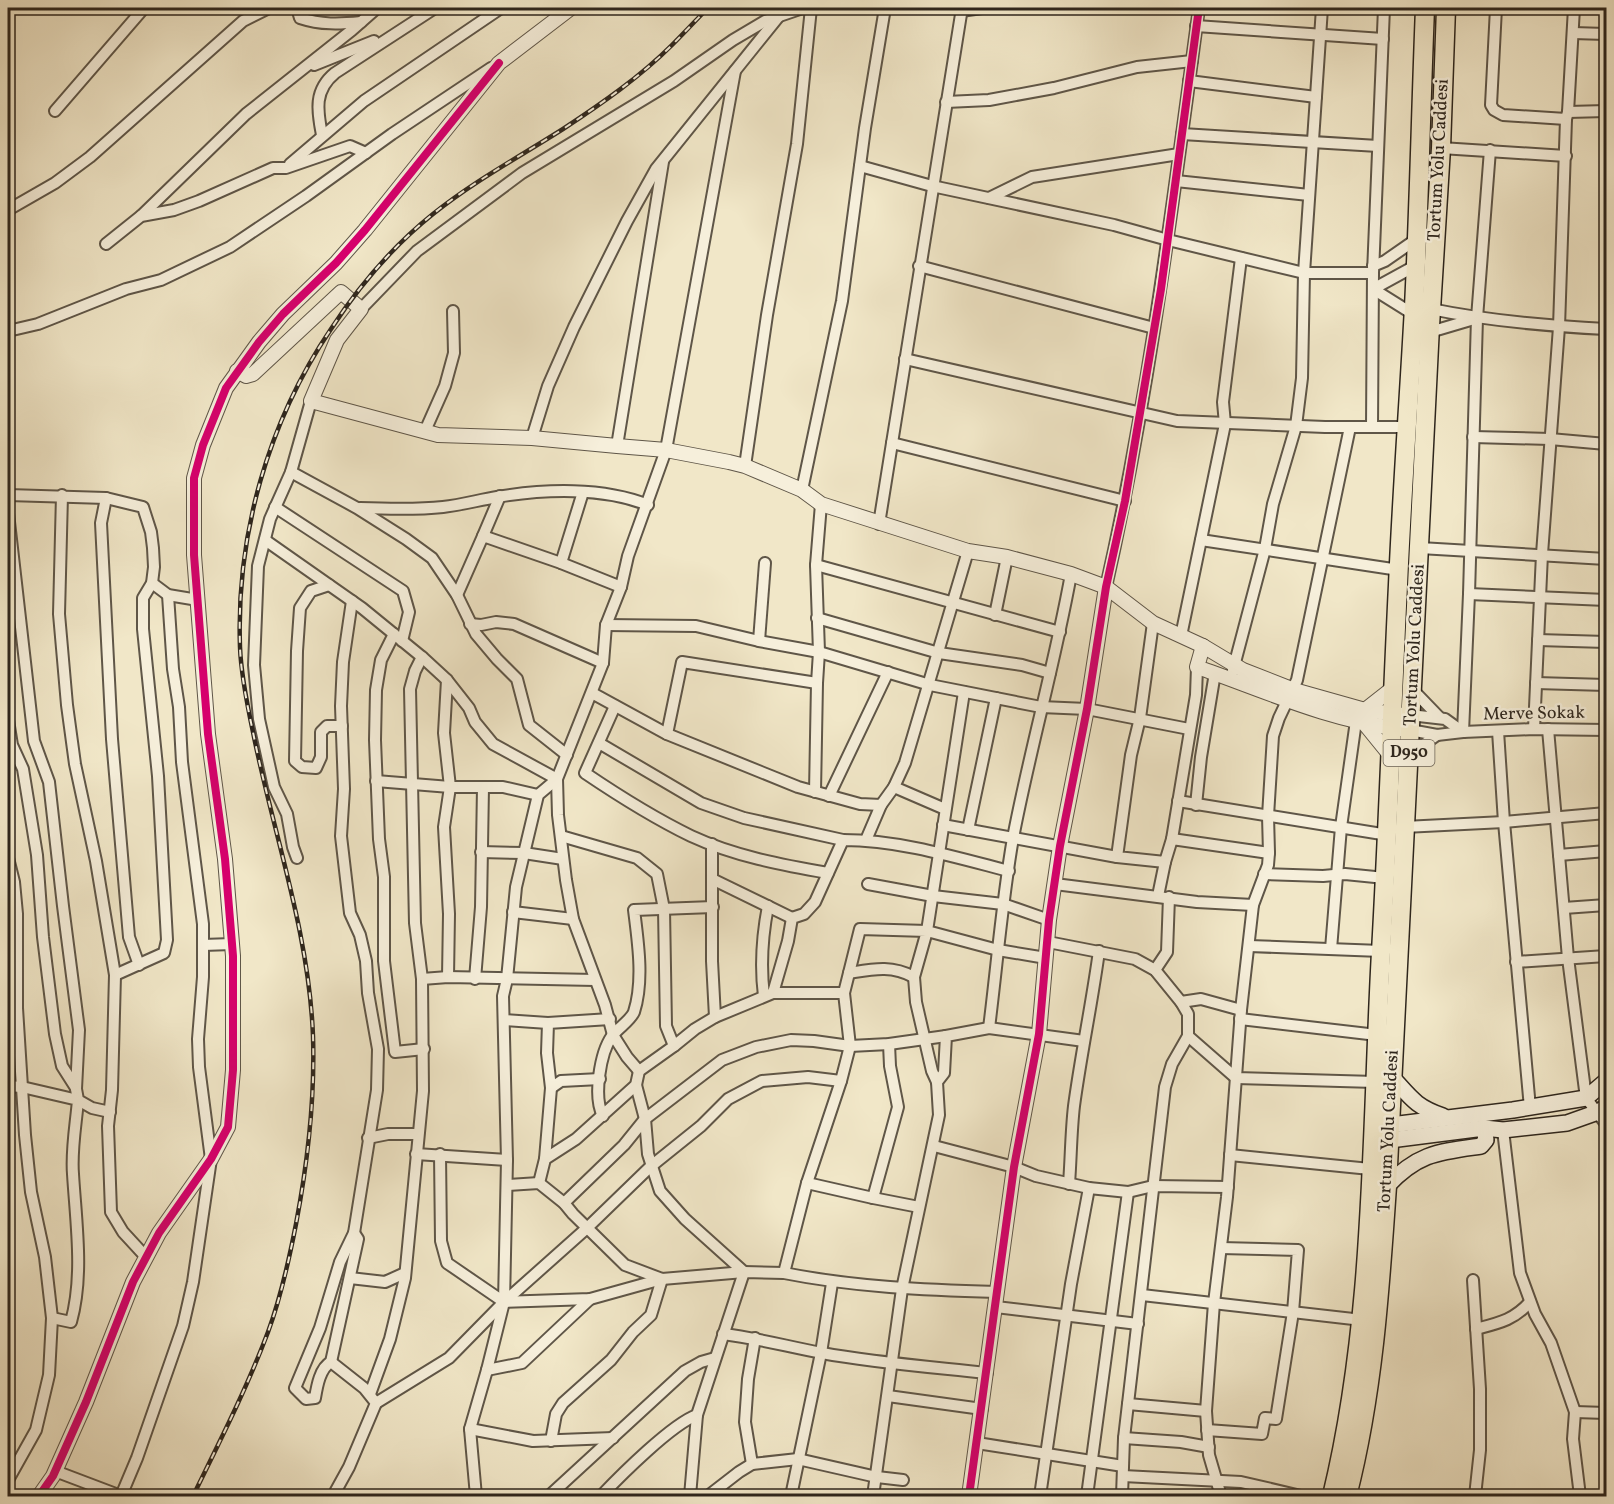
<svg xmlns="http://www.w3.org/2000/svg" width="1614" height="1504" font-family="Vollkorn,serif">
<rect width="100%" height="100%" fill="#f1e7c8"/>
<filter id="stains"><feTurbulence type="fractalNoise" baseFrequency=".00333" numOctaves="4"/><feColorMatrix values="0 0 0 0 .2 0 0 0 0 .09 0 0 0 0 .02 0 0 0 .5 -.17"/></filter>
<radialGradient id="worn" r=".72"><stop offset=".6" stop-color="#630" stop-opacity="0"/><stop offset="1" stop-color="#630" stop-opacity=".3"/></radialGradient>
<g fill="none" stroke-linecap="round" stroke-linejoin="round">
<defs>
<g id="minor">
<path d="M 297,8 L 300,18 C 321,25 340,24 361,22"/>
<polyline points="1496,8 1491,105 1494,110 1503,115 1566,119"/>
<polyline points="961,11 982,8"/>
<polyline points="1196,26 1383,39"/>
<polyline points="1573,33 1606,34"/>
<polyline points="314,65 374,41"/>
<polyline points="1189,81 1316,97"/>
<polyline points="946,102 989,100 1054,88 1137,67 1192,61"/>
<polyline points="55,111 144,8"/>
<polyline points="1568,112 1606,111"/>
<polyline points="1182,134 1378,146"/>
<path d="M 322,135 C 317,110 314,90 335,73 L 435,8"/>
<polyline points="1441,148 1566,156"/>
<polyline points="290,164 364,101 501,8"/>
<polyline points="860,166 932,186 1114,225 1168,240 1304,273 1373,273"/>
<polyline points="1176,181 1309,195"/>
<polyline points="989,198 1032,177 1179,154"/>
<polyline points="8,210 55,183 90,157 243,21 269,8"/>
<polyline points="141,216 246,114 352,30 377,8"/>
<polyline points="106,244 141,216 174,210 199,201 273,168 286,168 350,146 366,153"/>
<polyline points="919,266 1154,328"/>
<polyline points="1373,266 1385,261 1418,238"/>
<polyline points="361,309 417,251 522,173 674,81 733,40 765,21 803,8"/>
<path d="M 1431,309 C 1489,321 1547,326 1606,329"/>
<polyline points="1413,314 1373,289 1415,266"/>
<polyline points="8,331 38,324 126,289 161,280 230,247 306,196 392,134 491,68"/>
<polyline points="1430,332 1474,319"/>
<polyline points="905,359 1177,421 1325,427 1407,427"/>
<polyline points="1372,427 1373,273 1384,8"/>
<polyline points="425,431 445,386 454,353 453,311"/>
<polyline points="1473,437 1550,439 1606,444"/>
<polyline points="532,438 548,386 574,327 627,221 656,169 779,16"/>
<polyline points="892,443 1125,501"/>
<polyline points="617,446 663,162"/>
<polyline points="745,466 767,315 797,144 811,8"/>
<polyline points="291,472 357,508 406,539 432,558 457,595 476,634 497,659 517,679 529,725 567,755"/>
<polyline points="802,490 842,301 865,128 885,8"/>
<polyline points="8,495 106,498 143,507 151,532 153,548 154,567 152,583 143,598 143,629 158,776 167,940 164,953 115,975"/>
<polyline points="62,495 59,614 67,705 75,764 96,861 115,975 112,1090 108,1126 111,1212 123,1232 146,1257"/>
<polyline points="106,498 101,523 112,739 129,937 139,965"/>
<polyline points="275,507 403,591 409,612 402,641"/>
<path d="M 360,508 C 387,509 416,510 443,507 C 461,505 479,500 497,497 C 545,489 603,487 648,505"/>
<polyline points="8,513 34,741 49,782 63,906 79,1030 76,1089 78,1100 92,1108 110,1112"/>
<polyline points="879,524 962,8"/>
<polyline points="483,536 500,496"/>
<polyline points="265,540 362,608 422,657 447,680 469,708 475,722 493,744 557,779 538,795 516,887 507,979 503,996 507,1160 504,1302 487,1370 470,1429 476,1496"/>
<polyline points="1201,540 1399,570"/>
<polyline points="1420,548 1606,559"/>
<polyline points="561,563 583,492"/>
<polyline points="816,565 1060,632"/>
<polyline points="152,583 168,595 198,600"/>
<polyline points="329,585 311,591 300,608 297,651 295,761 302,767 316,768 321,757 321,732 327,726 342,726"/>
<path d="M 1106,587 C 1149,396 1173,201 1199,8"/>
<polyline points="1469,594 1606,600"/>
<polyline points="457,595 483,536 561,563 621,587"/>
<polyline points="995,615 1007,557"/>
<polyline points="817,618 939,653 1022,665 1050,673"/>
<polyline points="1153,623 1140,718 1131,755 1117,857 1165,862 1172,839 1269,853"/>
<polyline points="470,624 481,625 496,622 514,624 603,663"/>
<polyline points="606,625 696,626 759,641 819,652 930,685 1041,707 1087,709 1189,729"/>
<polyline points="394,634 381,660 376,690 375,740 379,839 384,877 384,961 395,1052 424,1049"/>
<polyline points="1181,636 1225,424 1223,402 1241,258"/>
<polyline points="1538,640 1606,642"/>
<polyline points="759,641 765,563"/>
<polyline points="1233,670 1265,549 1273,504 1296,426 1302,378 1304,273 1322,8"/>
<polyline points="447,680 444,733 450,787 444,827 449,914 448,977"/>
<polyline points="1536,683 1606,685"/>
<polyline points="1412,689 1440,718"/>
<polyline points="964,692 927,931 998,950 1046,958"/>
<polyline points="592,693 667,734 798,787 860,804 881,805 894,787 905,763 968,551"/>
<path d="M 615,706 L 585,773 C 619,796 654,818 691,836 C 734,856 782,865 828,873"/>
<polyline points="1410,715 1445,719 1463,732"/>
<polyline points="8,720 12,745 23,769 37,855 43,937 55,1034 62,1066 76,1088"/>
<polyline points="1534,729 1542,554 1559,327 1566,119 1568,112 1574,8"/>
<polyline points="1548,729 1568,958 1586,1098 1606,1124"/>
<polyline points="1410,730 1437,735 1463,732 1534,729 1606,730"/>
<polyline points="1498,731 1504,822 1530,1108"/>
<polyline points="1463,732 1469,594 1477,318 1490,150"/>
<polyline points="667,734 682,662 817,683"/>
<polyline points="599,743 701,803 744,818 843,840"/>
<polyline points="1409,762 1423,745 1437,735"/>
<polyline points="376,781 450,787 503,787 538,795"/>
<polyline points="894,787 945,809"/>
<polyline points="815,792 817,683 819,652 816,565 821,504"/>
<polyline points="829,796 888,672"/>
<polyline points="1178,801 1388,835"/>
<polyline points="1196,805 1201,757 1215,673"/>
<polyline points="943,825 1117,857"/>
<polyline points="1404,827 1504,822 1606,813"/>
<polyline points="968,830 996,698"/>
<polyline points="561,836 637,858 657,874 664,909 666,1026 674,1046"/>
<polyline points="1172,839 1196,695 1197,667"/>
<polyline points="866,840 881,805"/>
<polyline points="712,844 712,961 715,1017"/>
<polyline points="481,852 524,853 563,859"/>
<polyline points="1559,855 1606,851"/>
<polyline points="8,858 14,882 17,914 17,1008 25,1135 31,1192 45,1257 52,1318 49,1375 36,1430 8,1480"/>
<polyline points="297,858 293,847 287,814 274,787 259,719 254,665 258,566 270,519 291,472 311,401"/>
<polyline points="1264,874 1323,876 1345,874 1385,878"/>
<polyline points="712,879 792,918"/>
<polyline points="868,884 933,896 1003,904 1049,920"/>
<polyline points="1055,884 1197,902 1253,905"/>
<polyline points="1158,896 1165,862"/>
<polyline points="1564,908 1606,905"/>
<polyline points="513,912 573,919"/>
<polyline points="1048,942 1135,959 1155,970 1181,1002 1188,1014 1188,1036 1172,1064 1165,1087 1124,1438 1122,1496"/>
<polyline points="203,945 232,944"/>
<polyline points="1249,946 1381,951"/>
<polyline points="1331,949 1341,827 1356,721"/>
<polyline points="1516,962 1606,956"/>
<polyline points="1155,970 1167,952 1169,897"/>
<path d="M 849,973 C 874,969 891,965 914,977"/>
<polyline points="422,979 448,977 595,980"/>
<polyline points="475,979 481,907 483,787"/>
<path d="M 773,993 L 788,941 L 792,918 L 804,914 L 815,902 L 843,840 C 899,840 955,857 1009,871"/>
<path d="M 764,996 C 760,965 762,937 768,906"/>
<polyline points="1181,1002 1201,999 1241,1010"/>
<polyline points="1240,1019 1377,1035"/>
<polyline points="504,1020 548,1023"/>
<path d="M 989,1028 C 997,965 1002,901 1013,838 C 1030,749 1055,663 1071,574"/>
<polyline points="1188,1036 1236,1078 1375,1082"/>
<polyline points="639,1071 627,1057 613,1035 605,1005 573,919 566,880 558,815 557,779 603,663 606,625 621,587 628,556 666,450 735,71"/>
<path d="M 937,1082 L 932,1071 L 916,1002 L 914,977 L 927,931 L 860,929 L 844,993 L 850,1046 L 841,1081 L 807,1183 L 784,1273 C 854,1287 925,1290 997,1292"/>
<polyline points="636,1085 645,1119 648,1154 660,1191 685,1219 744,1272 697,1415 690,1496"/>
<path d="M 8,1086 L 22,1087 L 78,1100 C 76,1124 71,1150 73,1174 C 76,1223 84,1275 71,1322 L 52,1318"/>
<polyline points="551,1088 561,1081 600,1079"/>
<path d="M 603,1116 C 593,1097 600,1053 612,1036 C 618,1028 630,1021 634,1012 C 644,981 638,942 634,910 L 713,907"/>
<polyline points="1503,1130 1520,1273 1535,1314 1551,1343 1575,1412 1573,1439 1580,1496"/>
<polyline points="368,1138 388,1134 418,1134"/>
<polyline points="934,1146 1014,1167 1036,1176 1089,1188 1128,1192 1153,1186 1228,1187"/>
<polyline points="416,1154 507,1160"/>
<polyline points="440,1154 441,1241 447,1263 504,1302 590,1299 662,1279 651,1315 633,1332 611,1360 563,1403 556,1414 551,1441"/>
<polyline points="1230,1155 1370,1169"/>
<polyline points="545,1159 551,1088 547,1053 548,1023 610,1019"/>
<polyline points="539,1183 545,1159 576,1139 636,1085 639,1071 674,1046 695,1029 715,1017 773,993 844,993"/>
<polyline points="807,1183 873,1198 919,1207"/>
<path d="M 1069,1184 C 1071,1158 1071,1132 1074,1106 C 1081,1054 1092,1003 1099,951"/>
<polyline points="507,1185 539,1183 564,1203 573,1214 625,1265 662,1279 744,1272 784,1273"/>
<polyline points="873,1198 898,1107 890,1066 889,1044"/>
<polyline points="564,1203 624,1145 645,1119 722,1060 756,1047 791,1040 814,1041 850,1046 889,1044 946,1036"/>
<polyline points="350,1278 385,1282 405,1273"/>
<polyline points="1473,1280 1480,1389 1480,1450 1475,1496"/>
<polyline points="1142,1295 1362,1320"/>
<polyline points="996,1307 1138,1324"/>
<path d="M 1476,1329 C 1499,1323 1514,1320 1530,1302"/>
<path d="M 723,1334 C 757,1338 789,1347 822,1353 C 877,1363 932,1367 987,1373"/>
<polyline points="755,1338 748,1379 745,1422 752,1464 798,1459 877,1477 903,1480"/>
<polyline points="331,1362 358,1239 354,1233"/>
<polyline points="487,1370 522,1363 590,1299"/>
<polyline points="370,1394 390,1339 405,1278 423,1091 422,979 415,923 410,689 415,671 422,657"/>
<polyline points="888,1396 982,1409"/>
<polyline points="376,1403 449,1358 504,1302 587,1228 650,1167 701,1126 728,1099 762,1081 808,1077 841,1081"/>
<polyline points="1128,1404 1206,1411"/>
<polyline points="1575,1412 1606,1413"/>
<polyline points="470,1429 533,1441 613,1438"/>
<polyline points="1207,1430 1262,1434 1265,1418 1276,1419 1293,1312 1298,1250 1221,1248"/>
<polyline points="1124,1438 1181,1442 1209,1447"/>
<polyline points="977,1443 1123,1466"/>
<polyline points="55,1471 121,1496"/>
<polyline points="1123,1476 1241,1482 1301,1496"/>
<polyline points="121,1496 137,1458 183,1326 193,1282 211,1159 199,1067 198,1039 203,977 203,924 182,762 179,707 173,669 168,595"/>
<path d="M 333,1496 L 349,1467 L 376,1403 L 364,1388 L 331,1362 C 320,1368 317,1386 315,1398 L 306,1399 L 295,1388 L 320,1328 L 340,1262 L 354,1233 L 377,1090 L 378,1049 L 368,993 L 366,961 L 360,935 L 350,913 L 341,836 L 344,789 L 341,706 L 343,662 L 352,601"/>
<polyline points="549,1496 685,1371 701,1362 715,1358"/>
<path d="M 601,1496 C 621,1475 672,1424 697,1415"/>
<polyline points="708,1496 739,1472 752,1464"/>
<polyline points="791,1496 821,1353 832,1283"/>
<polyline points="873,1496 902,1289 939,1115 937,1082 944,1073 946,1036 989,1028 1084,1041"/>
<polyline points="1040,1496 1071,1284 1089,1188"/>
<polyline points="1087,1496 1128,1192"/>
<polyline points="1221,1496 1209,1455 1206,1411 1214,1303 1227,1197 1241,1010 1253,905 1268,865 1269,853 1268,816 1273,736 1279,718 1297,680 1350,427"/>
</g>
<g id="tertiary">
<polyline points="237,371 246,376 253,374 341,292 361,309 337,340 311,401 438,435 532,438 617,446 666,450 729,462 745,466 802,490 821,504 968,551 1007,557 1071,574 1106,587 1153,623 1203,646 1243,670 1294,690 1365,710 1402,715"/>
<path d="M 1203,646 L 1197,667 C 1263,690 1330,721 1401,729"/>
<polyline points="1365,710 1393,688"/>
<polyline points="1364,723 1390,755"/>
<polyline points="39,1496 53,1476 86,1402 133,1282 159,1233 211,1159 228,1127 233,1070 233,956 225,859 208,734 194,555 194,478 203,445 226,388 259,342 283,314 336,263 365,230 499,63 571,8"/>
<polyline points="969,1496 1014,1167 1039,1034 1049,920 1060,846 1087,709 1106,587"/>
</g>
<g id="secondary">
<path d="M 1392,1077 C 1411,1098 1416,1107 1443,1116"/>
<polyline points="1381,1124 1391,1125 1513,1110 1586,1098 1606,1081"/>
<polyline points="1379,1139 1390,1140 1484,1128 1503,1130 1567,1123 1598,1112 1606,1107"/>
<path d="M 1387,1186 C 1418,1153 1438,1152 1481,1146 L 1486,1140 L 1484,1128"/>
</g>
<g id="trunk">
<path d="M 1332,1496 C 1375,1318 1371,1133 1381,952 C 1388,830 1392,707 1398,585 C 1402,492 1409,400 1414,307 C 1419,208 1421,107 1425,8"/>
<path d="M 1347,1496 C 1373,1395 1380,1290 1387,1186 L 1430,326 L 1441,148 L 1446,8"/>
</g>
</defs>
<use href="#minor" stroke="#5f5648" stroke-width="14"/>
<use href="#tertiary" stroke="#5f5648" stroke-width="16"/>
<use href="#secondary" stroke="#2e261d" stroke-width="18"/>
<use href="#trunk" stroke="#2e261d" stroke-width="21"/>
<use href="#minor" stroke="#f6efdb" stroke-width="10"/>
<use href="#tertiary" stroke="#f6efdb" stroke-width="14"/>
<use href="#secondary" stroke="#f6efdb" stroke-width="15"/>
<use href="#trunk" stroke="#f1e7c8" stroke-width="18"/>
<defs>
<path id="rail" d="M 193,1496 C 219,1443 247,1388 268,1332 C 281,1297 289,1260 296,1224 C 308,1161 315,1099 313,1036 C 309,931 273,833 253,732 C 247,704 241,675 240,647 C 236,535 268,422 331,329 C 359,286 393,246 433,214 C 474,181 519,157 563,129 C 601,104 640,77 672,45 C 684,33 696,20 708,8"/>
</defs>
<use href="#rail" stroke="#2e261d" stroke-width="4.5"/>
<use href="#rail" stroke="#f6efdb" stroke-width="2" stroke-dasharray="7" stroke-linecap="butt"/>
<defs>
<g id="cycleway">
<polyline points="39,1496 53,1476 86,1402 133,1282 159,1233 211,1159 228,1127 233,1070 233,956 225,859 208,734 194,555 194,478 203,445 226,388 259,342 283,314 336,263 365,230 499,63"/>
<polyline points="969,1496 1014,1167 1039,1034 1049,920 1060,846 1087,709 1106,587 1125,501 1161,289 1199,8"/>
</g>
</defs>
<use href="#cycleway" stroke="#f6efdb" stroke-width="11"/>
<use href="#cycleway" stroke="#d6006c" stroke-width="8"/>
</g>
<g text-anchor="middle" dominant-baseline="central" stroke-width="5" stroke-linejoin="round" paint-order="stroke">
<rect fill="#f6efdb" stroke="#6a6256" stroke-width="1.5" x="1383.5" y="740" width="51" height="26" rx="4.5"/>
<g font-size="16" font-weight="bold" fill="#2e261d">
<text x="1409" y="753">D950</text>
</g>
<g font-size="18" fill="#2e261d" stroke="#f6efdb">
<text transform="translate(1439 160) rotate(-87)">Tortum Yolu Caddesi</text>
<text transform="translate(1415 645) rotate(-87)">Tortum Yolu Caddesi</text>
<text transform="translate(1534 714) rotate(-1)">Merve Sokak</text>
<text transform="translate(1389 1131) rotate(-87)">Tortum Yolu Caddesi</text>
</g>
</g>
<rect width="1614" height="1504" fill="none" stroke="#f1e7c8" stroke-width="30"/>
<rect x="9" y="9" width="1596" height="1486" fill="none" stroke="#2e261d" stroke-width="3"/>
<rect x="15" y="15" width="1584" height="1474" fill="none" stroke="#2e261d" stroke-width="1.5"/>
<rect width="100%" height="100%" filter="url(#stains)"/>
<rect width="100%" height="100%" fill="url(#worn)"/>
</svg>
